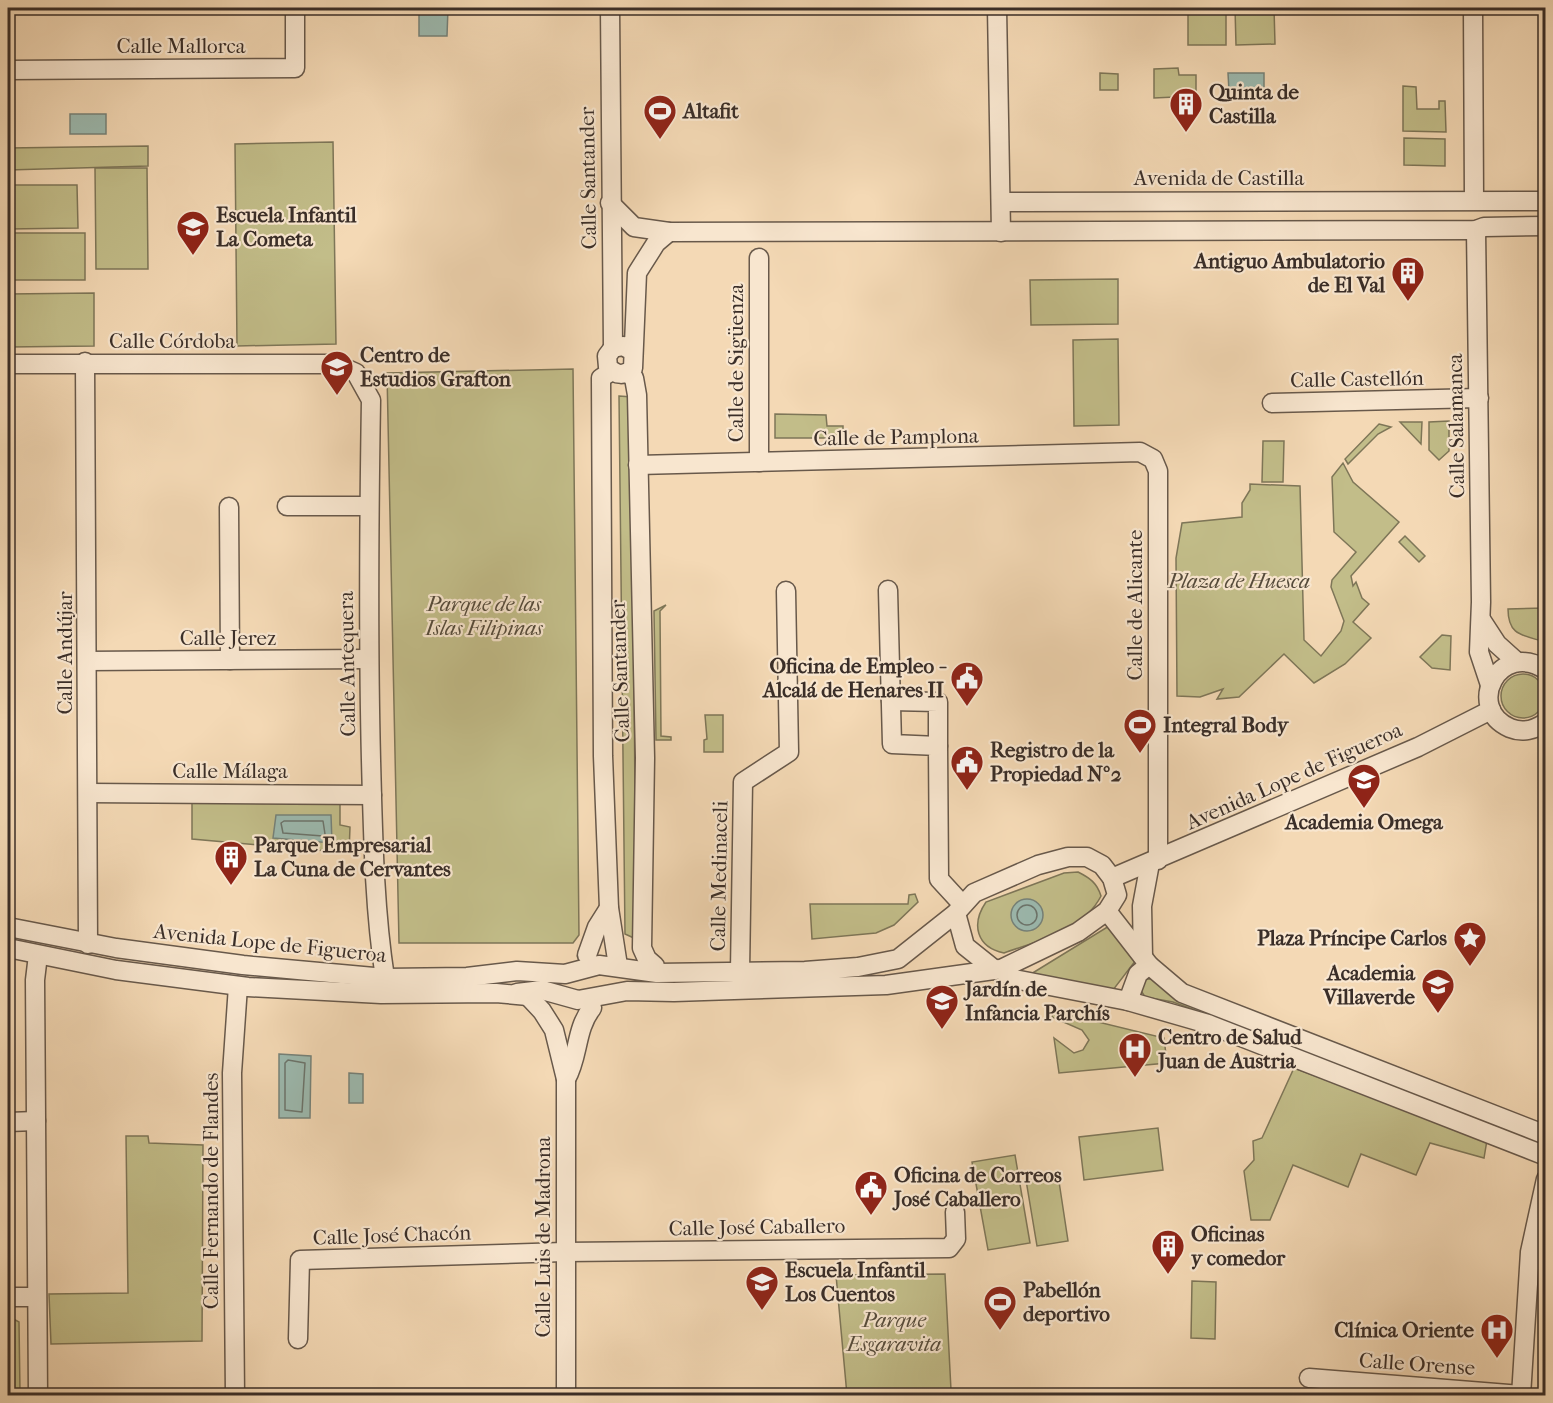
<svg xmlns="http://www.w3.org/2000/svg" width="1553" height="1403" font-family="'IM FELL French Canon',serif">
<rect width="100%" height="100%" fill="#f4d9b5"/>
<filter id="stains"><feTurbulence type="fractalNoise" baseFrequency=".00333" numOctaves="4"/><feColorMatrix values="0 0 0 0 .2 0 0 0 0 .09 0 0 0 0 .02 0 0 0 .5 -.17"/></filter>
<radialGradient id="worn" r=".72"><stop offset=".6" stop-color="#630" stop-opacity="0"/><stop offset="1" stop-color="#630" stop-opacity=".3"/></radialGradient>
<g fill="#c2bd89" stroke="#7e7658" stroke-width="1.5">
<rect x="1188" y="8" width="38" height="37"/>
<polygon points="1235,8 1274,8 1275,44 1236,45"/>
<polygon points="1178,68 1179,75 1196,75 1196,96 1154,98 1154,69"/>
<polygon points="1100,73 1118,74 1118,90 1100,90"/>
<polygon points="1403,86 1416,87 1417,109 1439,109 1439,101 1445,101 1446,132 1403,131"/>
<polygon points="1404,138 1445,139 1445,166 1404,165"/>
<polygon points="333,142 336,344 237,346 235,144"/>
<polygon points="148,146 148,166 8,170 8,148"/>
<polygon points="95,168 147,168 148,269 96,269"/>
<polygon points="8,185 77,185 78,228 8,229"/>
<rect x="8" y="233" width="77" height="47"/>
<polygon points="1118,279 1118,324 1031,325 1030,280"/>
<polygon points="94,293 94,346 8,347 8,294"/>
<polygon points="1118,339 1119,425 1074,426 1073,340"/>
<polygon points="573,369 579,935 573,943 399,943 387,373"/>
<polygon points="619,396 632,397 636,939 625,934"/>
<polygon points="775,414 826,415 827,426 843,426 843,438 775,438"/>
<polygon points="1449,421 1449,451 1439,460 1429,450 1429,422"/>
<polygon points="1400,422 1422,422 1421,444"/>
<polygon points="1379,424 1391,427 1378,434 1348,464 1345,459"/>
<polygon points="1263,441 1284,441 1283,482 1262,482"/>
<polygon points="1343,463 1353,482 1399,522 1351,576 1353,586 1356,582 1362,598 1369,604 1353,622 1371,638 1345,664 1314,683 1284,654 1239,697 1217,699 1223,689 1200,697 1177,696 1176,558 1182,523 1242,517 1242,503 1250,490 1250,484 1300,486 1304,640 1321,656 1341,631 1344,621 1331,587 1332,580 1356,552 1334,532 1332,477"/>
<polygon points="1405,536 1425,556 1419,562 1399,542"/>
<polygon points="666,605 660,611 661,736 671,737 671,740 656,740 654,611"/>
<path d="M 1545,608 L 1545,642 C 1523,635 1508,636 1508,609 Z"/>
<polygon points="1442,635 1451,636 1450,670 1432,668 1420,657"/>
<circle cx="1523" cy="696" r="22"/>
<polygon points="705,715 723,715 723,752 704,752 704,740 707,739"/>
<polygon points="192,802 340,802 340,825 350,827 349,853 192,839"/>
<path d="M 1078,872 C 1090,878 1097,883 1101,896 C 1084,930 1037,941 1004,953 C 976,947 971,924 986,902 L 1064,873 Z"/>
<polygon points="915,894 918,902 894,925 876,933 812,939 810,904 908,904 909,895"/>
<polygon points="1109,926 1136,960 1113,990 1031,974"/>
<polygon points="1146,979 1152,979 1209,1013 1208,1015 1173,1002 1145,997 1140,989 1142,981"/>
<polygon points="1053,1011 1164,1038 1167,1063 1059,1073 1054,1038 1074,1053 1083,1050 1089,1040 1082,1030 1052,1017"/>
<polygon points="1294,1068 1487,1140 1484,1158 1430,1143 1416,1175 1361,1154 1348,1187 1293,1165 1270,1220 1251,1220 1244,1171 1254,1160 1253,1141 1262,1138"/>
<polygon points="1158,1128 1163,1170 1084,1180 1079,1137"/>
<polygon points="126,1136 148,1136 149,1143 203,1145 202,1341 51,1344 49,1294 128,1293"/>
<polygon points="1015,1155 1030,1243 988,1250 972,1162"/>
<polygon points="1058,1175 1068,1241 1037,1246 1026,1180"/>
<polygon points="945,1274 951,1390 1037,1390 1037,1395 847,1395 836,1275"/>
<polygon points="1192,1281 1216,1282 1215,1339 1191,1338"/>
<polygon points="8,1316 19,1322 20,1393 8,1393"/>
</g>
<g fill="#9cbab0" stroke="#75827a" stroke-width="1.5">
<polygon points="419,8 448,8 447,36 419,36"/>
<polygon points="1228,73 1264,73 1264,90 1229,91"/>
<rect x="70" y="114" width="36" height="20"/>
<polygon points="276,815 331,815 332,843 273,838"/>
<circle cx="1027" cy="915" r="16"/>
<polygon points="279,1054 311,1056 310,1118 279,1118"/>
<polygon points="349,1073 363,1074 363,1103 349,1103"/>
</g>
<g fill="none" stroke-linecap="round" stroke-linejoin="round">
<g stroke="#6b746c" stroke-width="1.5">
<polygon points="284,821 323,821 325,834 323,836 283,833 281,823"/>
<circle cx="1027" cy="915" r="10"/>
<polygon points="288,1060 305,1063 302,1112 285,1110 285,1063"/>
</g>
<defs>
<g id="minor">
<polyline points="610,8 613,348"/>
<polyline points="997,8 1001,232"/>
<polyline points="1473,8 1474,200"/>
<polyline points="8,70 295,68 295,8"/>
<polyline points="1001,202 1546,201"/>
<polyline points="610,203 634,227 669,232 1476,230 1484,227 1546,226"/>
<polyline points="1476,230 1481,602 1479,652 1490,685"/>
<polyline points="759,258 759,462"/>
<path d="M 632,351 L 623,346 L 613,348 L 607,356 L 608,367 C 616,376 625,376 633,368 L 637,273 L 656,243 L 669,232"/>
<polyline points="85,362 88,944"/>
<path d="M 8,364 L 336,364 L 356,373 L 371,400 C 369,520 368,640 371,760 C 373,832 374,907 385,978"/>
<polyline points="612,371 601,378 603,756 609,908 618,966"/>
<polyline points="628,373 634,378 637,395 645,758 642,948 647,959 655,966"/>
<polyline points="1272,403 1479,398"/>
<polyline points="638,465 1140,452 1153,459 1158,471 1158,860"/>
<polyline points="287,506 369,506"/>
<polyline points="229,507 230,660"/>
<polyline points="888,590 892,744 938,746 939,879 962,904"/>
<polyline points="1482,621 1497,644 1517,662"/>
<polyline points="87,661 368,659"/>
<path d="M 1546,670 C 1499,639 1464,708 1510,728 C 1522,733 1535,730 1546,722"/>
<polyline points="891,701 938,702 938,746"/>
<polyline points="88,793 372,795"/>
<polyline points="1112,878 1418,747 1491,710"/>
<polyline points="1107,911 1149,965 1182,993 1546,1135"/>
<polyline points="956,913 965,946 995,970"/>
<polyline points="8,927 116,948 243,965 385,978 467,977 517,971 565,974 599,965 657,973 805,971 858,967 898,959 956,913 974,893 1038,865 1068,857 1087,857 1102,865 1112,878 1117,895 1107,911 1078,932 1001,969 886,985 674,992 627,991 578,1000 542,990 517,993"/>
<polyline points="8,948 116,970 248,987 381,994 496,993 528,996"/>
<polyline points="38,955 35,980 38,1396"/>
<polyline points="587,955 597,927 609,908"/>
<polyline points="1143,957 1142,906 1150,863"/>
<polyline points="1001,969 1014,979 1128,1001 1208,1024 1546,1156"/>
<polyline points="740,971 743,782 789,752 786,591"/>
<polyline points="528,996 542,1011 554,1030 566,1079 566,1396"/>
<polyline points="1128,1001 1138,974 1149,965"/>
<path d="M 566,1079 C 579,1057 575,1029 592,1008"/>
<polyline points="8,1122 36,1121"/>
<polyline points="8,1297 36,1297"/>
<polyline points="298,1339 300,1260 564,1252 949,1248 956,1239 955,1212"/>
<polyline points="1309,1378 1521,1395"/>
<polyline points="235,1396 232,1073 238,986"/>
<polyline points="1521,1396 1530,1252 1546,1179"/>
</g>
</defs>
<use href="#minor" stroke="#68594b" stroke-width="21"/>
<use href="#minor" stroke="#f8e6cf" stroke-width="18"/>
</g>
<defs>
<symbol id="building-pin" viewBox="-11 -11 22 30"><path d="M0 17L-7.5 6A9.5 9.5 0 1 1 7.5 6Z" fill="#8f2418" stroke="#f8e6cf"/><path d="M-4-6H4V6H1V3H-1V6H-4ZM-2.5-4.3h1.7v1.8h-1.7ZM.8-4.3h1.7v1.8H.8ZM-2.5-1h1.7V.8h-1.7ZM.8-1h1.7V.8H.8Z" fill="#fff"/></symbol>
<symbol id="stadium-pin" viewBox="-11 -11 22 30"><path d="M0 17L-7.5 6A9.5 9.5 0 1 1 7.5 6Z" fill="#8f2418" stroke="#f8e6cf"/><path d="M0-5a6.5 5 0 1 0 0 10a6.5 5 0 1 0 0-10ZM-3.5-1.8h7v3.6h-7Z" fill="#fff"/></symbol>
<symbol id="school-pin" viewBox="-11 -11 22 30"><path d="M0 17L-7.5 6A9.5 9.5 0 1 1 7.5 6Z" fill="#8f2418" stroke="#f8e6cf"/><path d="M0-5L7-2L0 1L-7-2ZM-4 1L0 2.5L4 1V4Q0 6-4 4Z" fill="#fff"/></symbol>
<symbol id="civic-pin" viewBox="-11 -11 22 30"><path d="M0 17L-7.5 6A9.5 9.5 0 1 1 7.5 6Z" fill="#8f2418" stroke="#f8e6cf"/><path d="M-.6-6.5H3V-4.5H.6V-3L4-1V1h2V6H-6V1h2V-1L-.6-3ZM-1.2 2.5V6h2.4V2.5Z" fill="#fff"/></symbol>
<symbol id="sight-pin" viewBox="-11 -11 22 30"><path d="M0 17L-7.5 6A9.5 9.5 0 1 1 7.5 6Z" fill="#8f2418" stroke="#f8e6cf"/><path d="M0-6L1.8-2.2L6-1.7L2.9 1.2L3.7 5.4L0 3.3L-3.7 5.4L-2.9 1.2L-6-1.7L-1.8-2.2Z" fill="#fff"/></symbol>
<symbol id="hospital-pin" viewBox="-11 -11 22 30"><path d="M0 17L-7.5 6A9.5 9.5 0 1 1 7.5 6Z" fill="#8f2418" stroke="#f8e6cf"/><path d="M-5-5h3v3.5h4V-5h3V5h-3V1.5h-4V5h-3Z" fill="#fff"/></symbol>
</defs>
<g fill-rule="evenodd">
<use href="#building-pin" x="1167" y="85" width="38" height="52"/>
<use href="#stadium-pin" x="641" y="92" width="38" height="52"/>
<use href="#school-pin" x="174" y="208" width="38" height="52"/>
<use href="#building-pin" x="1389" y="254" width="38" height="52"/>
<use href="#school-pin" x="318" y="348" width="38" height="52"/>
<use href="#civic-pin" x="948" y="659" width="38" height="52"/>
<use href="#stadium-pin" x="1121" y="706" width="38" height="52"/>
<use href="#civic-pin" x="948" y="743" width="38" height="52"/>
<use href="#school-pin" x="1345" y="761" width="38" height="52"/>
<use href="#building-pin" x="212" y="838" width="38" height="52"/>
<use href="#sight-pin" x="1451" y="919" width="38" height="52"/>
<use href="#school-pin" x="1419" y="966" width="38" height="52"/>
<use href="#school-pin" x="923" y="982" width="38" height="52"/>
<use href="#hospital-pin" x="1116" y="1030" width="38" height="52"/>
<use href="#civic-pin" x="852" y="1168" width="38" height="52"/>
<use href="#building-pin" x="1149" y="1227" width="38" height="52"/>
<use href="#school-pin" x="743" y="1263" width="38" height="52"/>
<use href="#stadium-pin" x="981" y="1283" width="38" height="52"/>
<use href="#hospital-pin" x="1478" y="1311" width="38" height="52"/>
</g>
<g text-anchor="middle" dominant-baseline="central" stroke-width="4.5" stroke-linejoin="round" paint-order="stroke">
<g font-size="21" fill="#3a2e28" stroke="#f8e6cf">
<text x="181" y="46">Calle Mallorca</text>
<text transform="translate(588 178) rotate(-91)">Calle Santander</text>
<text x="1219" y="178">Avenida de Castilla</text>
<text x="172" y="341">Calle Córdoba</text>
<text transform="translate(736 363) rotate(-90)">Calle de Sigüenza</text>
<text transform="translate(1357 379) rotate(-1)">Calle Castellón</text>
<text transform="translate(1456 426) rotate(-91)">Calle Salamanca</text>
<text transform="translate(896 437) rotate(-1)">Calle de Pamplona</text>
<text transform="translate(1135 605) rotate(-90)">Calle de Alicante</text>
<text x="228" y="638">Calle Jerez</text>
<text transform="translate(65 653) rotate(-90)">Calle Andújar</text>
<text transform="translate(347 664) rotate(-91)">Calle Antequera</text>
<text transform="translate(620 671) rotate(-92)">Calle Santander</text>
<text x="230" y="771">Calle Málaga</text>
<text transform="translate(1294 776) rotate(-24)">Avenida Lope de Figueroa</text>
<text transform="translate(719 876) rotate(-89)">Calle Medinaceli</text>
<text transform="translate(270 943) rotate(6)">Avenida Lope de Figueroa</text>
<text transform="translate(211 1191) rotate(-90)">Calle Fernando de Flandes</text>
<text transform="translate(757 1227) rotate(-1)">Calle José Caballero</text>
<text transform="translate(392 1235) rotate(-2)">Calle José Chacón</text>
<text transform="translate(543 1237) rotate(-90)">Calle Luis de Madrona</text>
<text transform="translate(1417 1364) rotate(4)">Calle Orense</text>
</g>
<g font-size="21" font-weight="bold" fill="#3a2e28" stroke="#f8e6cf" text-anchor="start">
<text x="1209" y="92">Quinta de<tspan x="1209" dy="24">Castilla</tspan></text>
<text x="683" y="111">Altafit</text>
<text x="216" y="215">Escuela Infantil<tspan x="216" dy="24">La Cometa</tspan></text>
<text x="1385" y="261" text-anchor="end">Antiguo Ambulatorio<tspan x="1385" dy="24">de El Val</tspan></text>
<text x="360" y="355">Centro de<tspan x="360" dy="24">Estudios Grafton</tspan></text>
<text x="944" y="666" text-anchor="end">Oficina de Empleo -<tspan x="944" dy="24">Alcalá de Henares II</tspan></text>
<text x="1163" y="725">Integral Body</text>
<text x="990" y="750">Registro de la<tspan x="990" dy="24">Propiedad Nº2</tspan></text>
<text x="1364" y="822" text-anchor="middle">Academia Omega</text>
<text x="254" y="845">Parque Empresarial<tspan x="254" dy="24">La Cuna de Cervantes</tspan></text>
<text x="1447" y="938" text-anchor="end">Plaza Príncipe Carlos</text>
<text x="1415" y="973" text-anchor="end">Academia<tspan x="1415" dy="24">Villaverde</tspan></text>
<text x="965" y="989">Jardín de<tspan x="965" dy="24">Infancia Parchís</tspan></text>
<text x="1158" y="1037">Centro de Salud<tspan x="1158" dy="24">Juan de Austria</tspan></text>
<text x="894" y="1175">Oficina de Correos<tspan x="894" dy="24">José Caballero</tspan></text>
<text x="1191" y="1234">Oficinas<tspan x="1191" dy="24">y comedor</tspan></text>
<text x="785" y="1270">Escuela Infantil<tspan x="785" dy="24">Los Cuentos</tspan></text>
<text x="1023" y="1290">Pabellón<tspan x="1023" dy="24">deportivo</tspan></text>
<text x="1474" y="1330" text-anchor="end">Clínica Oriente</text>
</g>
<g font-size="21" font-style="italic" fill="#554b3b" stroke="#f8e6cf">
<text x="1239" y="581">Plaza de Huesca</text>
<text x="484" y="604">Parque de las<tspan x="484" dy="24">Islas Filipinas</tspan></text>
<text x="894" y="1320">Parque<tspan x="894" dy="24">Esgaravita</tspan></text>
</g>
</g>
<rect width="1553" height="1403" fill="none" stroke="#f4d9b5" stroke-width="30"/>
<rect x="9" y="9" width="1535" height="1385" fill="none" stroke="#3a2e28" stroke-width="3"/>
<rect x="15" y="15" width="1523" height="1373" fill="none" stroke="#3a2e28" stroke-width="1.5"/>
<rect width="100%" height="100%" filter="url(#stains)"/>
<rect width="100%" height="100%" fill="url(#worn)"/>
</svg>
